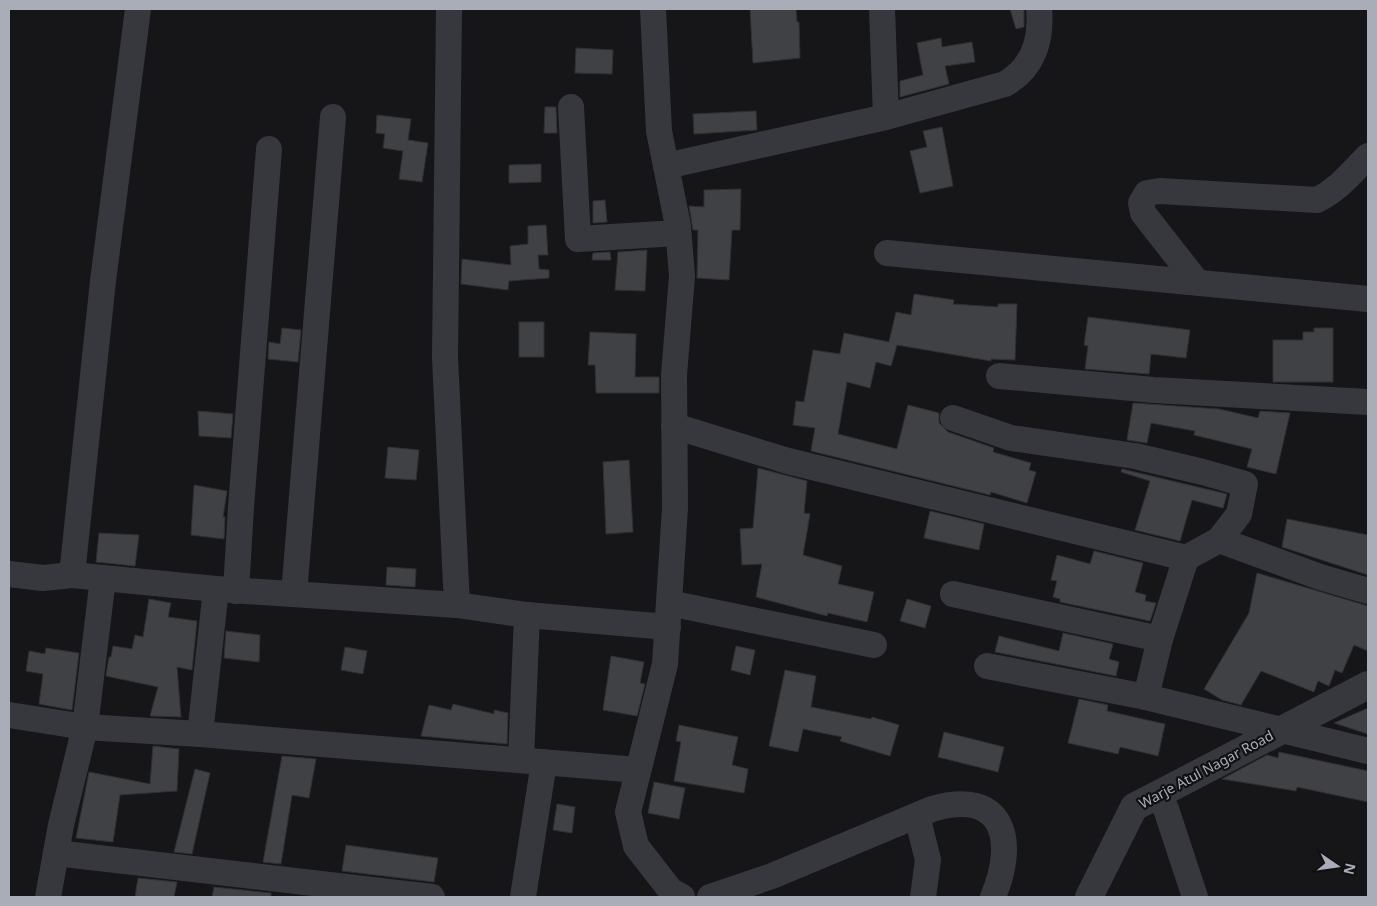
<svg xmlns="http://www.w3.org/2000/svg" width="1377" height="906" font-family="'Noto Sans',sans-serif">
<rect width="100%" height="100%" fill="#161618"/>
<g fill="#404145" stroke="#303034">
<polygon points="750,9 796,9 797,22 799,22 800,58 753,63"/>
<polygon points="1010,9 1024,9 1024,27 1016,29"/>
<polygon points="941,38 942,47 972,42 975,62 945,66 949,84 900,97 900,81 923,75 917,43"/>
<polygon points="576,48 613,50 612,74 575,73"/>
<polygon points="545,107 556,107 557,133 544,133"/>
<polygon points="756,111 757,130 694,134 693,114"/>
<polygon points="377,115 411,119 408,140 428,143 422,182 399,179 403,151 383,148 385,134 376,133"/>
<polygon points="942,127 953,186 920,193 910,151 927,147 923,131"/>
<polygon points="541,164 541,182 509,183 509,165"/>
<polygon points="741,189 740,230 732,230 729,280 697,278 698,230 693,230 689,206 704,207 704,190"/>
<polygon points="605,200 607,222 593,223 593,201"/>
<polygon points="546,225 548,255 538,255 539,269 549,270 549,278 509,281 508,290 461,284 462,259 511,265 510,246 528,244 528,226"/>
<polygon points="647,250 645,291 615,290 618,252"/>
<polygon points="610,252 611,260 592,260 593,253"/>
<polygon points="914,294 954,300 953,304 998,307 998,304 1017,304 1015,360 991,359 991,361 897,345 891,366 876,362 870,388 847,382 838,434 897,449 908,405 939,413 939,423 948,432 994,448 993,452 1031,463 1029,470 1036,472 1027,503 991,492 990,495 811,451 815,428 793,425 796,401 804,402 813,350 840,354 844,333 889,342 896,312 911,315"/>
<polygon points="1088,317 1190,330 1186,358 1151,354 1149,374 1085,369 1088,346 1084,345"/>
<rect x="519" y="322" width="25" height="35"/>
<polygon points="282,328 301,330 298,362 268,359 269,342 280,344"/>
<polygon points="1314,328 1333,328 1333,382 1273,382 1273,340 1303,340 1303,332 1314,332"/>
<polygon points="590,332 636,334 635,377 659,377 659,393 596,393 595,365 588,365"/>
<polygon points="1133,403 1219,409 1258,418 1260,411 1290,413 1276,474 1247,467 1252,449 1194,435 1195,431 1151,423 1147,443 1127,440"/>
<polygon points="198,411 233,414 231,438 199,436"/>
<polygon points="388,447 419,450 416,480 385,478"/>
<polygon points="629,460 633,532 606,534 603,462"/>
<polygon points="758,468 807,481 804,513 810,514 803,555 842,566 838,584 874,592 867,622 828,613 827,616 756,597 762,564 742,565 740,529 753,528"/>
<polygon points="1122,469 1227,494 1223,508 1192,500 1180,541 1135,530 1150,481 1121,472"/>
<polygon points="194,485 227,491 223,517 225,517 224,539 191,535"/>
<polygon points="930,511 984,524 979,550 924,538"/>
<polygon points="1287,519 1368,535 1368,575 1282,547"/>
<polygon points="99,533 139,535 135,566 96,562"/>
<polygon points="1094,551 1143,563 1135,592 1146,595 1145,601 1156,603 1150,621 1060,602 1060,599 1053,597 1057,581 1051,580 1057,555 1090,564"/>
<polygon points="387,567 416,569 415,587 386,585"/>
<polygon points="1257,573 1368,606 1368,651 1354,645 1342,673 1335,670 1329,686 1318,681 1314,692 1261,671 1241,705 1222,700 1204,689 1249,613"/>
<polygon points="149,599 171,603 168,617 197,621 192,670 177,667 181,717 150,716 158,687 106,676 109,657 111,657 113,646 132,649 135,635 143,637"/>
<polygon points="907,599 931,606 925,628 900,621"/>
<polygon points="226,631 260,635 259,662 224,658"/>
<polygon points="1063,633 1113,644 1109,659 1119,662 1116,676 995,652 999,636 1059,651"/>
<polygon points="736,646 755,650 750,675 731,670"/>
<polygon points="345,647 367,651 363,674 341,670"/>
<polygon points="46,648 79,653 72,710 39,704 43,674 26,671 29,651 45,654"/>
<polygon points="611,656 644,662 640,683 645,684 637,716 603,710"/>
<polygon points="785,670 816,676 811,707 871,719 872,717 899,725 890,756 840,741 842,737 803,729 798,752 769,746"/>
<polygon points="1079,699 1108,705 1107,711 1165,724 1158,756 1120,747 1118,754 1068,743"/>
<polygon points="453,704 494,714 494,710 508,713 507,744 421,736 429,705 451,710"/>
<polygon points="1368,708 1368,734 1334,723"/>
<polygon points="679,725 738,737 732,765 748,769 744,793 674,781 681,742 676,741"/>
<polygon points="944,732 1004,747 998,772 938,757"/>
<polygon points="153,746 179,749 177,791 120,795 113,842 76,838 89,772 150,784"/>
<polygon points="1279,752 1368,771 1368,802 1297,787 1296,791 1222,779 1267,755 1278,758"/>
<polygon points="282,756 316,759 309,798 292,795 281,864 263,862"/>
<polygon points="195,769 210,773 192,854 174,852"/>
<polygon points="654,782 685,788 679,819 648,813"/>
<polygon points="557,804 575,807 572,833 553,830"/>
<polygon points="346,845 438,858 434,882 342,871"/>
<polygon points="138,878 177,882 174,897 135,897"/>
<polygon points="214,887 271,893 271,897 212,897"/>
</g>
<g fill="none" stroke-linecap="round" stroke-linejoin="round">
<g stroke="#37383d" stroke-width="26">
<polyline points="449,9 445,358 457,605"/>
<polyline points="653,9 659,131 678,226 682,276 674,375 675,508 665,664 628,812 636,846 671,891 682,897"/>
<polyline points="882,9 886,117"/>
<polyline points="571,107 578,239 678,233"/>
<path d="M 666,166 L 886,117 L 1005,84 C 1033,68 1042,40 1039,9"/>
<polyline points="887,253 1368,299"/>
<path d="M 1197,282 L 1143,213 L 1141,203 L 1147,193 L 1160,191 L 1317,200 C 1338,190 1352,172 1368,156"/>
<polyline points="999,376 1154,390 1368,402"/>
<polyline points="674,426 788,461 1186,558 1219,540 1239,514 1245,484 1203,472 1135,456 1011,438 953,418"/>
<polyline points="1219,540 1320,577 1368,591"/>
<polyline points="9,574 43,578 72,575 216,589 457,605 527,615 668,627"/>
<polyline points="72,575 103,281 138,9"/>
<polyline points="236,591 241,507 269,149"/>
<polyline points="294,594 333,117"/>
<polyline points="953,594 1160,639"/>
<polyline points="669,603 874,645"/>
<polyline points="987,666 1146,697 1368,751"/>
<polyline points="1146,697 1160,639 1186,558"/>
<polyline points="9,715 85,727 200,734 638,770"/>
<polyline points="200,734 216,589"/>
<polyline points="521,760 527,615"/>
<polyline points="1156,795 1166,809 1195,897"/>
<polyline points="917,816 928,860 923,897"/>
<polyline points="56,853 432,897"/>
<polyline points="48,897 61,825 85,727 103,578"/>
<polyline points="523,897 544,762"/>
<path d="M 710,897 L 772,876 L 932,809 C 1004,788 1017,840 993,897"/>
</g>
<polyline stroke="#37383d" stroke-width="28" points="1089,897 1134,807 1368,685"/>
</g>
<g text-anchor="middle" dominant-baseline="central" stroke-width="4.5" stroke-linejoin="round" paint-order="stroke">
<g font-size="14" fill="#a8adb8" stroke="#111113">
<text transform="translate(1206 769) rotate(-28)">Warje Atul Nagar Road</text>
</g>
</g>
<rect width="1377" height="906" fill="none" stroke="#a8adb8" stroke-width="20"/>
<g transform="translate(1337 866) rotate(103)" stroke="#111113" stroke-width="4" paint-order="stroke">
<path d="M0-4L9 19L0 12L-9 19Z" fill="#a8adb8"/>
<text y="-8" font-size="14" font-weight="bold" text-anchor="middle" fill="#a8adb8">N</text>
</g>
</svg>
